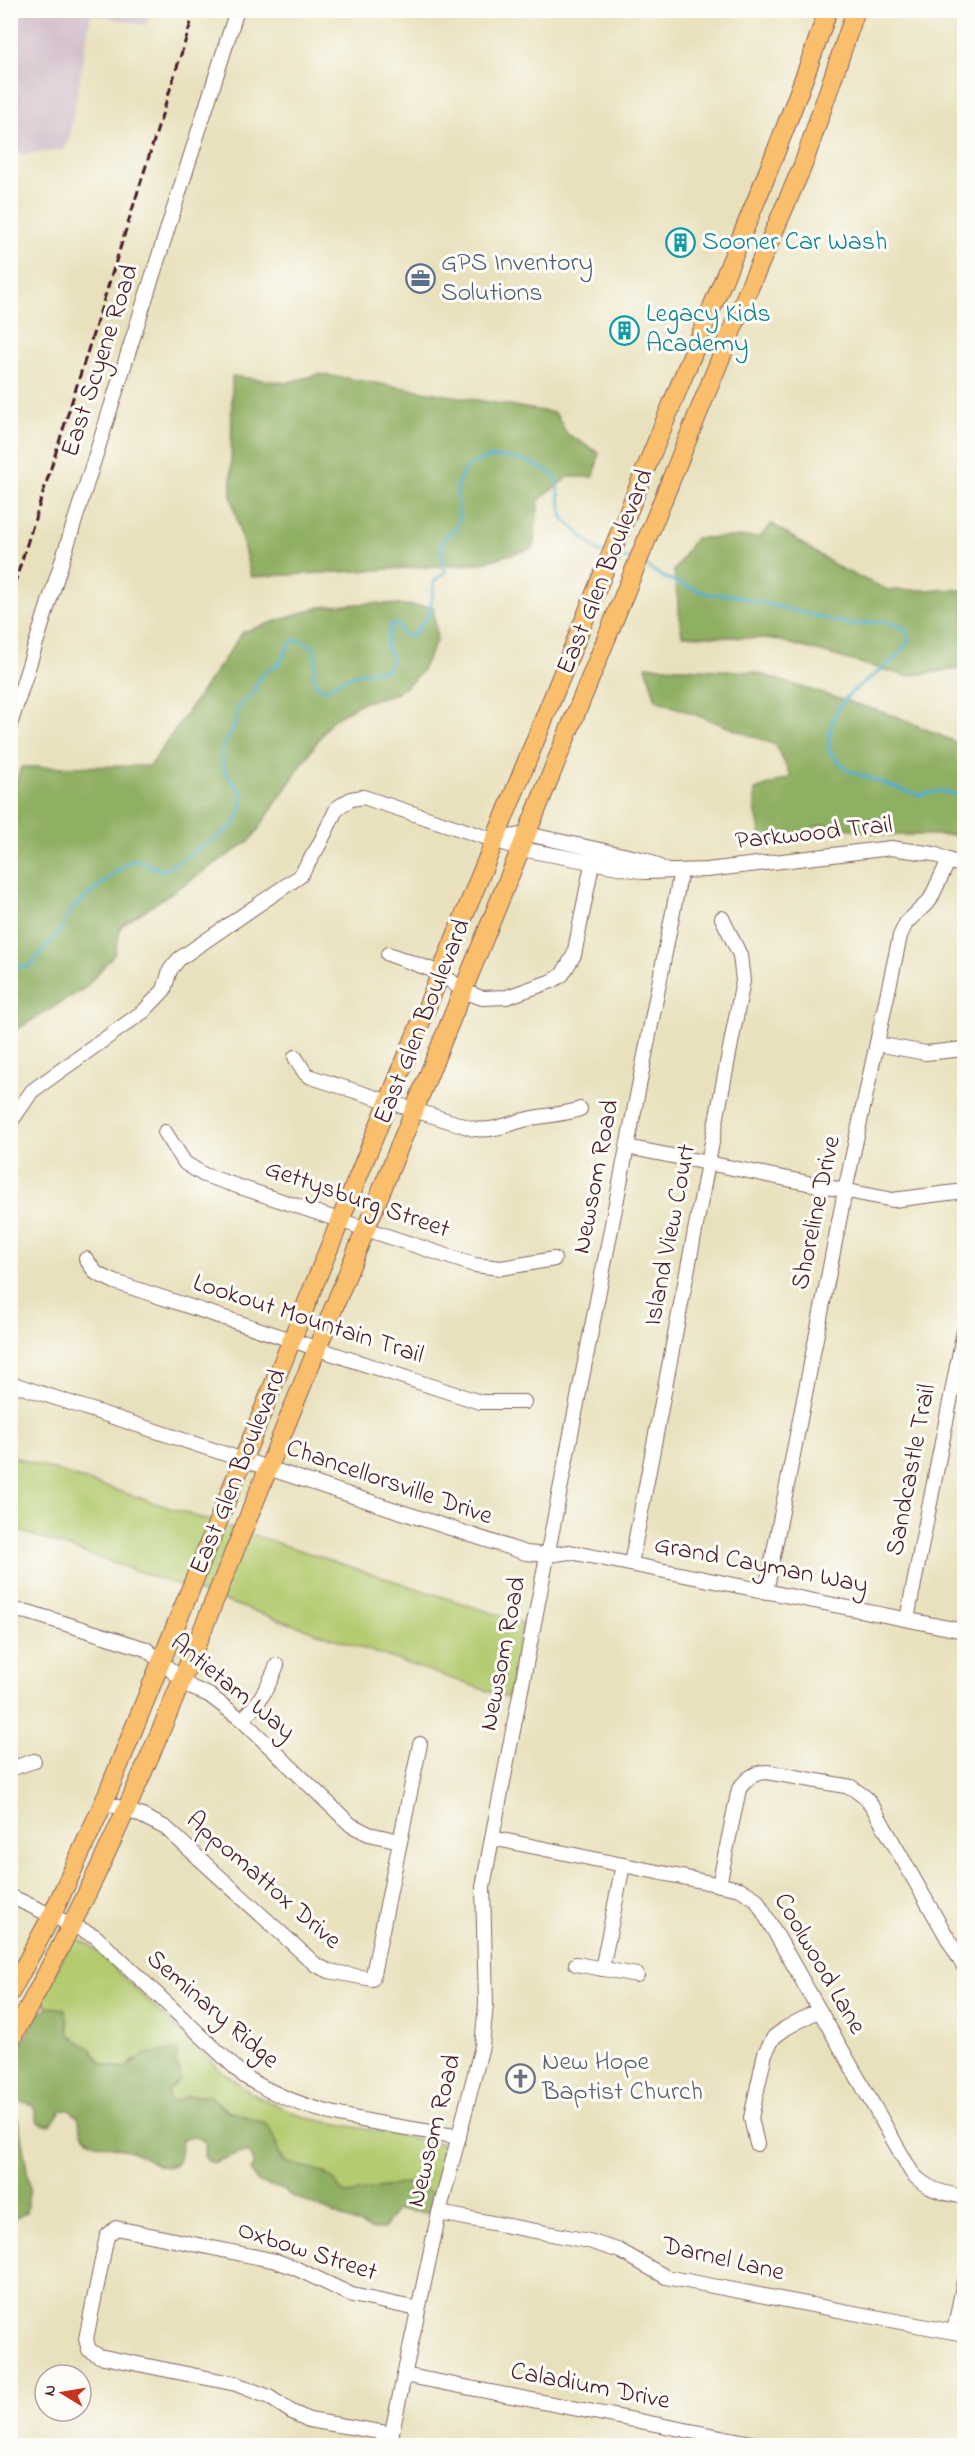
<svg xmlns="http://www.w3.org/2000/svg" width="975" height="2456" font-family="'Indie Flower',sans-serif">
<rect width="100%" height="100%" fill="#fdfcf7"/>
<filter id="ink" filterUnits="userSpaceOnUse"><feTurbulence type="fractalNoise" baseFrequency=".0167" numOctaves="2"/><feDisplacementMap in="SourceGraphic" scale="12" xChannelSelector="R" yChannelSelector="G"/><feConvolveMatrix kernelMatrix="1 2 1 2 8 2 1 2 1" color-interpolation-filters="sRGB"/></filter>
<filter id="wash" filterUnits="userSpaceOnUse"><feTurbulence type="fractalNoise" baseFrequency=".008" numOctaves="4" result="noise"/><feDisplacementMap in="SourceGraphic" scale="24" xChannelSelector="R" yChannelSelector="G"/><feGaussianBlur stdDeviation="1.35" result="paint"/><feColorMatrix in="noise" values="0 0 0 0 0 0 0 0 0 0 0 0 0 0 0 0 0 1.4 0 .05"/><feComposite in="paint" operator="in"/></filter>
<g filter="url(#wash)">
<rect width="100%" height="100%" fill="#e9e1bd"/>
<polygon fill="#d1bdc9" points="11,10 151,11 146,25 91,14 69,140 62,150 25,154 11,152"/>
<g fill="#b4cb70" stroke="#7f754e" stroke-width="1.5">
<polygon points="11,1456 523,1623 508,1698 11,1528"/>
<path d="M 78,1939 L 90,1945 L 218,2068 L 254,2095 L 306,2118 L 444,2144 L 447,2150 L 433,2197 L 418,2185 L 388,2186 L 348,2195 L 341,2192 L 327,2174 L 287,2163 C 279,2157 280,2146 273,2140 C 253,2121 227,2113 208,2095 L 186,2096 L 174,2103 L 168,2099 L 168,2090 L 176,2085 L 181,2072 L 175,2061 L 178,2054 L 135,2059 L 126,2068 L 103,2065 L 69,2034 L 68,2020 L 57,2008 L 49,2007 L 41,2000 L 71,1942 Z"/>
</g>
<g fill="#8faf62" stroke="#6c6746" stroke-width="1.5">
<polygon points="320,374 555,413 567,434 599,453 594,477 568,477 539,500 533,548 477,564 251,577 231,495 232,376 286,383"/>
<polygon points="772,524 841,569 888,590 964,590 964,668 907,676 774,639 682,635 674,571 695,538 760,537"/>
<polygon points="372,603 433,607 437,639 422,670 410,683 396,693 361,703 331,721 251,840 121,926 115,953 85,988 11,1033 10,800 21,767 150,766 243,632 320,607"/>
<polygon points="646,666 753,672 898,717 964,746 964,821 958,835 886,835 823,824 764,847 755,809 755,790 791,777 776,745 656,700"/>
<path d="M 49,2007 L 65,2009 L 69,2034 L 92,2050 L 103,2065 L 126,2068 L 145,2054 L 176,2050 L 178,2054 L 175,2061 L 181,2080 L 168,2090 L 168,2099 L 174,2102 L 186,2096 L 208,2095 L 224,2109 L 264,2123 L 270,2129 L 282,2159 L 287,2163 C 307,2168 334,2170 341,2192 L 348,2194 L 406,2183 L 418,2185 L 431,2193 L 431,2209 L 428,2213 L 396,2210 L 383,2229 L 370,2229 L 288,2194 L 282,2189 L 257,2182 L 251,2170 L 255,2163 L 248,2153 L 239,2153 L 213,2163 L 207,2161 L 204,2155 L 206,2143 C 198,2136 191,2136 182,2140 L 179,2159 L 175,2164 C 158,2174 144,2153 128,2150 C 106,2145 79,2146 79,2118 L 69,2110 L 61,2110 C 54,2120 51,2132 37,2121 C 34,2095 26,2107 11,2098 L 11,2064 L 38,2013 Z"/>
<polygon points="10,2112 18,2119 30,2187 26,2212 17,2218 11,2214"/>
</g>
<g fill="none" stroke-linecap="round" stroke-linejoin="round">
<g stroke="#4daecc" stroke-width="3">
<polyline points="617,556 631,560"/>
<path d="M 643,564 L 663,577 L 708,594 L 732,595 L 851,625 L 883,621 L 905,628 L 909,639 C 889,682 825,682 829,751 L 847,770 L 902,790 L 919,795 L 940,791 L 964,797"/>
<path d="M 10,969 L 12,966 L 29,967 L 60,930 L 73,908 L 127,863 L 136,860 L 164,871 L 233,827 L 240,813 L 243,795 L 225,771 L 222,760 L 223,747 L 234,727 L 238,706 L 250,697 L 263,673 L 278,665 L 292,641 L 300,640 L 314,647 C 320,663 305,679 324,690 C 344,676 362,671 386,670 L 392,658 L 386,647 L 391,624 L 396,624 L 405,636 L 412,636 L 429,615 L 435,580 L 445,573 C 444,562 437,545 445,537 C 450,531 456,532 458,524 C 462,511 454,496 458,483 C 472,442 532,458 556,477 L 563,518 L 599,552 L 605,553"/>
</g>
</g>
</g>
<g filter="url(#ink)">
<g fill="none" stroke-linecap="round" stroke-linejoin="round">
<defs>
<g id="minor">
<polyline points="10,725 237,10"/>
<polyline points="497,839 527,834 646,860 665,870"/>
<polyline points="388,954 441,973 463,991 482,998 507,997 552,981 562,975 574,955 595,849"/>
<polyline points="877,1044 926,1053 964,1049"/>
<path d="M 295,1057 L 305,1073 L 311,1077 L 474,1129 C 492,1131 503,1126 520,1121 C 539,1115 560,1116 580,1109"/>
<polyline points="10,1123 32,1091 144,1011 164,990 170,970 179,959 300,876 318,847 337,808 351,799 363,797 521,849 645,872 707,870 891,848 934,854 964,867"/>
<polyline points="165,1132 185,1163 204,1175 474,1265 501,1268 554,1259"/>
<polyline points="627,1147 893,1200 964,1191"/>
<polyline points="86,1259 96,1273 115,1282 449,1392 480,1402 524,1402"/>
<polyline points="10,1383 526,1553 548,1555 570,1552 964,1631"/>
<polyline points="631,1564 743,981 740,955 722,918"/>
<polyline points="766,1592 845,1191 900,936 906,923 930,900 949,860"/>
<polyline points="10,1610 28,1612 146,1649 192,1688 209,1695 242,1720 351,1825 369,1834 400,1841"/>
<polyline points="907,1619 964,1331"/>
<path d="M 242,1720 C 259,1704 268,1687 277,1665"/>
<polyline points="10,1769 34,1761"/>
<polyline points="104,1802 140,1815 166,1828 316,1965 329,1971 372,1979 420,1744"/>
<path d="M 492,1838 L 740,1889 L 756,1899 L 912,2173 C 927,2190 943,2193 964,2197"/>
<path d="M 719,1885 L 739,1789 C 746,1779 754,1772 767,1772 L 851,1787 L 866,1798 L 874,1809 L 964,1967"/>
<path d="M 10,1896 L 95,1936 L 244,2076 C 308,2118 385,2123 459,2137"/>
<polyline points="576,1964 637,1975"/>
<polyline points="602,1969 623,1865"/>
<polyline points="757,2144 751,2118 765,2053 774,2037 786,2028 819,2010"/>
<polyline points="439,2213 589,2241 620,2251 666,2277 964,2334"/>
<polyline points="954,2332 964,2281"/>
<polyline points="404,2375 767,2446"/>
<polyline points="392,2434 309,2420 292,2412 269,2397 236,2384 99,2356 89,2350 86,2339 107,2236 116,2228 276,2261 295,2268 352,2295 418,2309"/>
<polyline points="389,2446 439,2213 482,2046 486,2004 483,1887 492,1838 681,871"/>
</g>
<g id="major">
<path d="M 10,1993 L 52,1915 L 104,1802 L 676,394 C 728,267 784,141 828,10"/>
<path d="M 10,2041 C 76,1924 131,1804 182,1680 L 750,286 L 803,165 L 856,10"/>
</g>
</defs>
<use href="#minor" stroke="#82635e" stroke-width="16"/>
<use href="#major" stroke="#82635e" stroke-width="20"/>
<use href="#minor" stroke="#fff" stroke-width="14"/>
<use href="#major" stroke="#f9bf6c" stroke-width="18"/>
<polyline stroke="#4a1f2b" stroke-width="3" stroke-dasharray="9 4.5" stroke-linecap="butt" points="10,598 195,10"/>
</g>
</g>
<defs>
<symbol id="building-ring" viewBox="-11 -11 22 22"><circle r="9.5" fill="#fdfcf7" stroke="#0f9aa8" stroke-width="1.5"/><path d="M-4-6H4V6H1V3H-1V6H-4ZM-2.5-4.3h1.7v1.8h-1.7ZM.8-4.3h1.7v1.8H.8ZM-2.5-1h1.7V.8h-1.7ZM.8-1h1.7V.8H.8Z" fill="#0f9aa8"/></symbol>
<symbol id="office-ring" viewBox="-11 -11 22 22"><circle r="9.5" fill="#fdfcf7" stroke="#5c6f8a" stroke-width="1.5"/><path d="M-6-3h4V-5.5h4V-3h4V5H-6ZM-1-4.5V-3h2v-1.5ZM-6 0V1H6V0Z" fill="#5c6f8a"/></symbol>
<symbol id="church-ring" viewBox="-11 -11 22 22"><circle r="9.5" fill="#fdfcf7" stroke="#6b7280" stroke-width="1.5"/><path d="M-1.2-6h2.4v3.5h3.3v2.4h-3.3V6h-2.4V-.1h-3.3v-2.4h3.3Z" fill="#6b7280"/></symbol>
</defs>
<g fill-rule="evenodd">
<use href="#building-ring" x="664" y="226" width="33" height="33"/>
<use href="#office-ring" x="404" y="262" width="33" height="33"/>
<use href="#building-ring" x="608" y="314" width="33" height="33"/>
<use href="#church-ring" x="504" y="2062" width="33" height="33"/>
</g>
<g text-anchor="middle" dominant-baseline="central" stroke-width="6" stroke-linejoin="round" paint-order="stroke">
<g font-size="26" fill="#0d838f" stroke="#fdfcf7" text-anchor="start">
<text x="702" y="243">Sooner Car Wash</text>
<text x="646" y="315">Legacy Kids<tspan x="646" dy="30">Academy</tspan></text>
</g>
<g font-size="26" fill="#4e5e75" stroke="#fdfcf7" text-anchor="start">
<text x="441" y="264">GPS Inventory<tspan x="441" dy="30">Solutions</tspan></text>
</g>
<g font-size="26" fill="#4a1f2b" stroke="#fdfcf7">
<text transform="translate(101 361) rotate(-72)">East Scyene Road</text>
<text transform="translate(606 572) rotate(-68)">East Glen Boulevard</text>
<text transform="translate(814 834) rotate(-6)">Parkwood Trail</text>
<text transform="translate(423 1022) rotate(-68)">East Glen Boulevard</text>
<text transform="translate(597 1177) rotate(-79)">Newsom Road</text>
<text transform="translate(357 1200) rotate(19)">Gettysburg Street</text>
<text transform="translate(817 1213) rotate(-78)">Shoreline Drive</text>
<text transform="translate(671 1235) rotate(-79)">Island View Court</text>
<text transform="translate(308 1320) rotate(18)">Lookout Mountain Trail</text>
<text transform="translate(912 1470) rotate(-79)">Sandcastle Trail</text>
<text transform="translate(239 1472) rotate(-68)">East Glen Boulevard</text>
<text transform="translate(389 1483) rotate(19)">Chancellorsville Drive</text>
<text transform="translate(761 1566) rotate(11)">Grand Cayman Way</text>
<text transform="translate(504 1654) rotate(-79)">Newsom Road</text>
<text transform="translate(232 1688) rotate(39)">Antietam Way</text>
<text transform="translate(263 1881) rotate(41)">Appomattox Drive</text>
<text transform="translate(819 1964) rotate(60)">Coolwood Lane</text>
<text transform="translate(212 2010) rotate(41)">Seminary Ridge</text>
<text transform="translate(435 2131) rotate(-76)">Newsom Road</text>
<text transform="translate(307 2252) rotate(18)">Oxbow Street</text>
<text transform="translate(723 2260) rotate(13)">Darnel Lane</text>
<text transform="translate(590 2387) rotate(11)">Caladium Drive</text>
</g>
<g font-size="26" fill="#5b616d" stroke="#fdfcf7" text-anchor="start">
<text x="542" y="2063">New Hope<tspan x="542" dy="30">Baptist Church</tspan></text>
</g>
</g>
<rect width="975" height="2456" fill="none" stroke="#fdfcf7" stroke-width="36"/>
<g transform="translate(63 2393) rotate(281)"><circle r="28" fill="#fdfcf7" stroke="#b5a4a5" stroke-width="1.5"/>
<path d="M0-4.5L10 22L0 15L-10 22Z" fill="#c8321e"/>
<text y="-9" font-size="16" font-weight="bold" text-anchor="middle" fill="#4a1f2b">N</text>
</g>
</svg>
